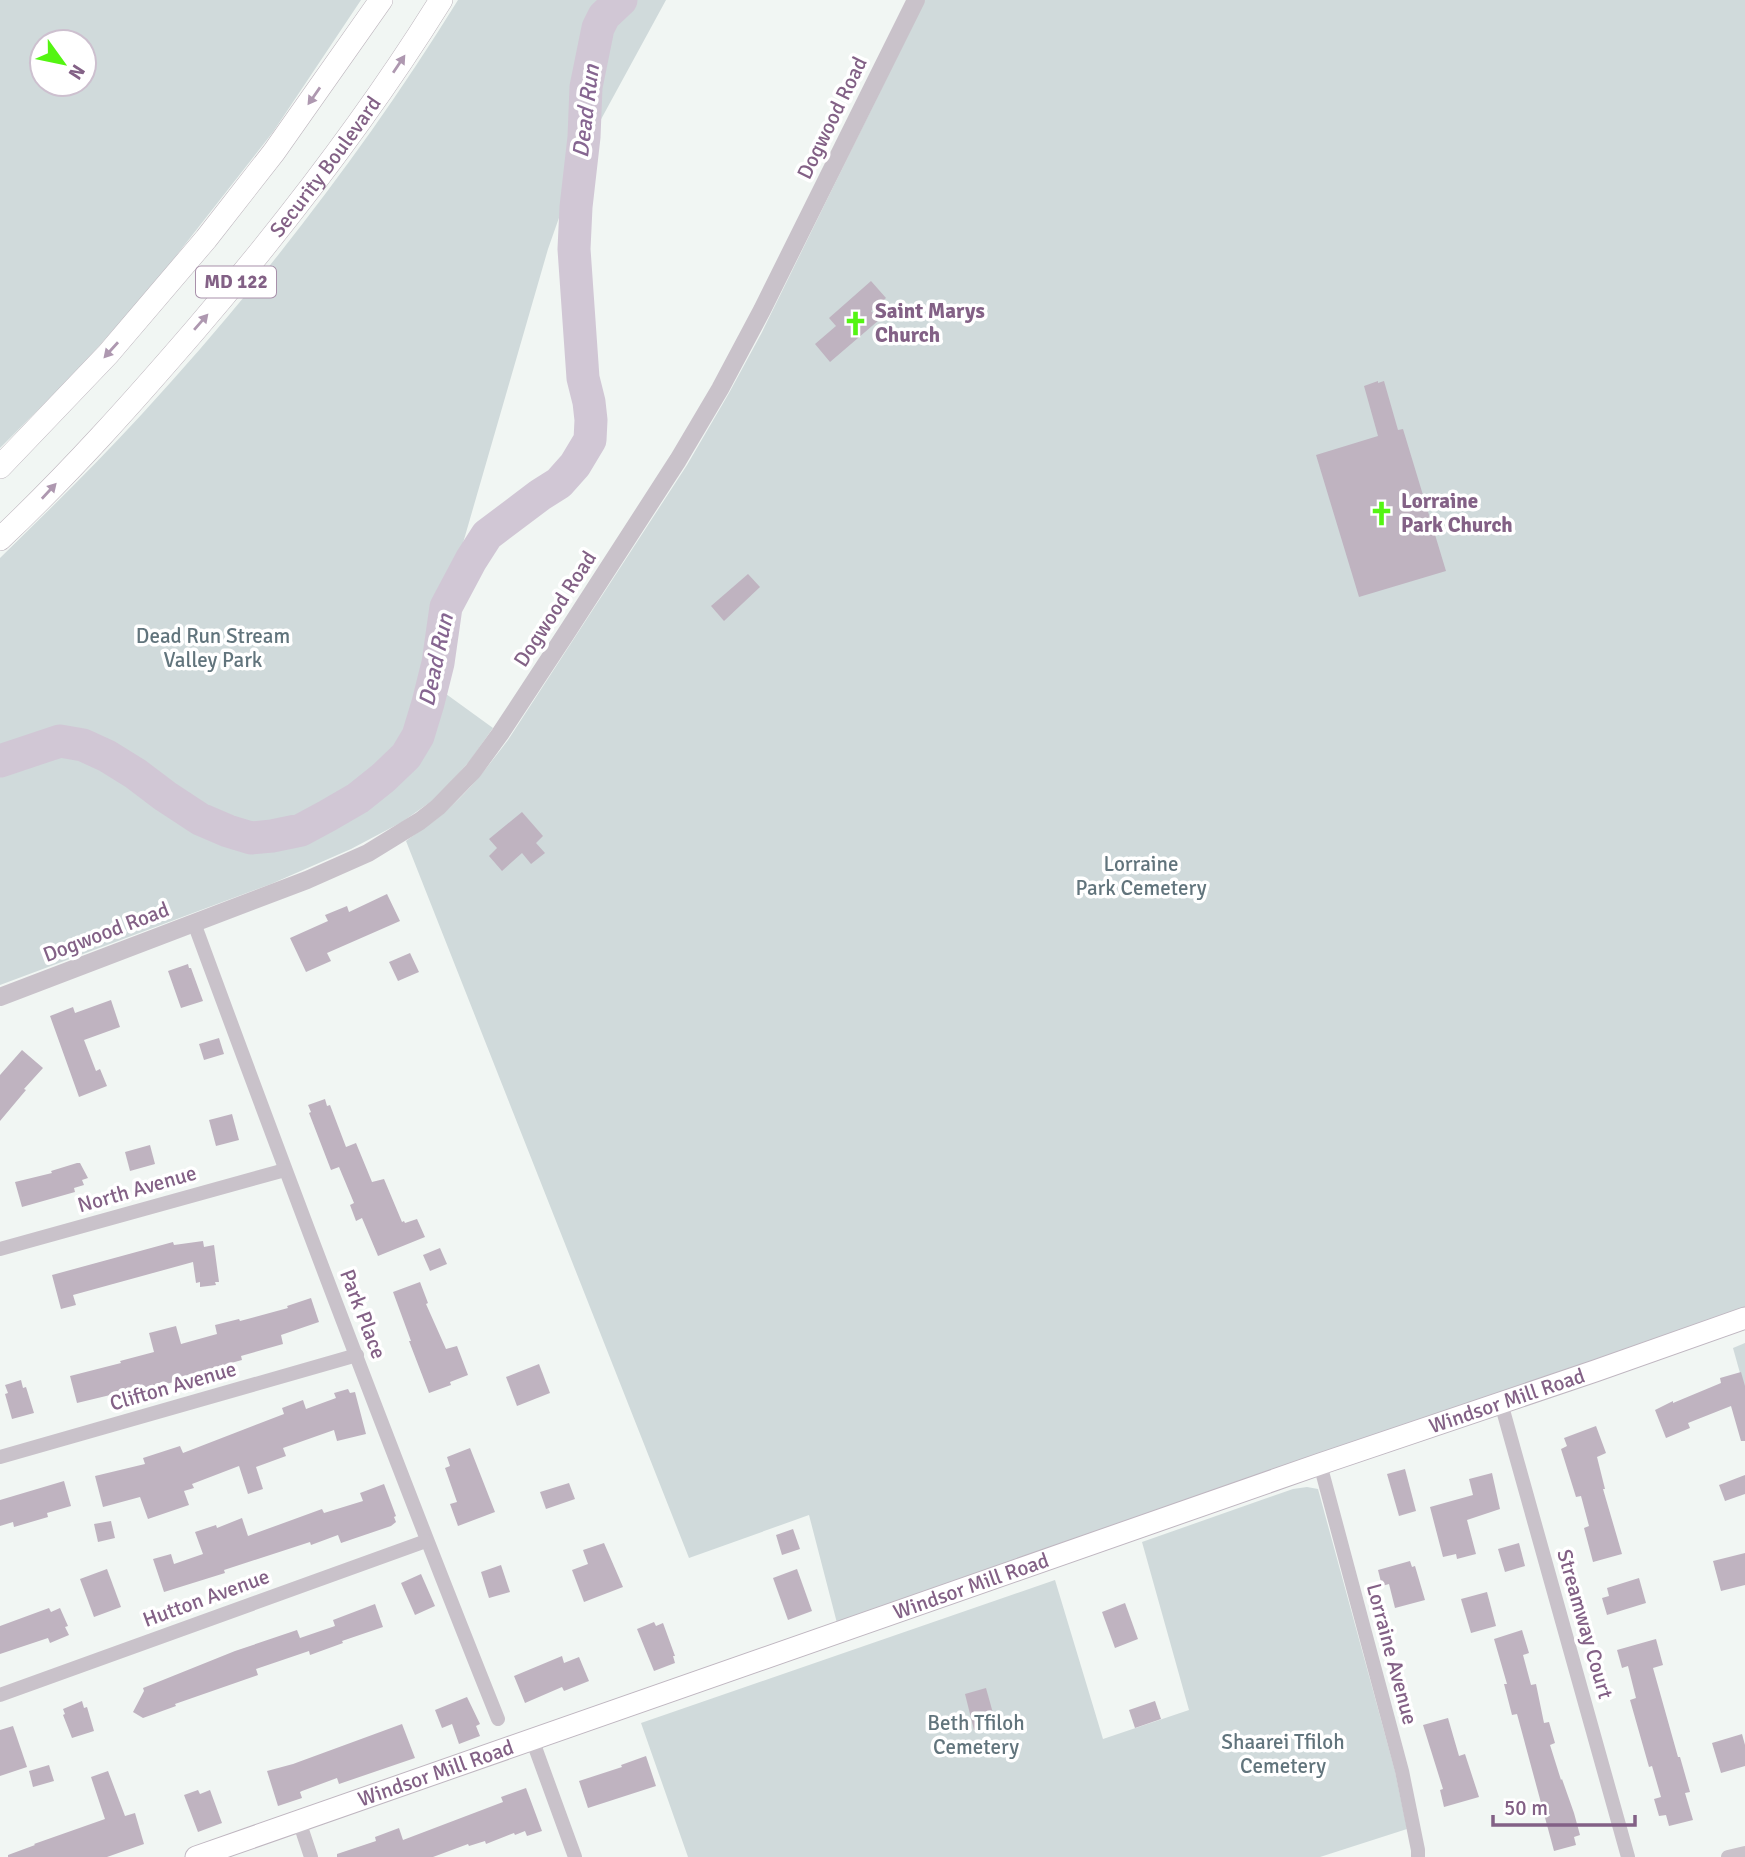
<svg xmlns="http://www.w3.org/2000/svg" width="1745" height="1857" font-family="Signika,sans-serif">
<rect width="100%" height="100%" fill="#f1f6f3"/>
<g fill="#d0dadb" fill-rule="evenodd">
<path d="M 0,0 L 361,0 L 273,132 L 154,284 L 75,373 L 0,448 ZM 42,42 L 84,42 L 84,84 L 42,84 Z"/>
<path d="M 458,0 L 666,0 L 599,123 L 573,178 L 548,249 L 424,678 L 493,728 L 469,762 L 436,798 L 402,822 L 351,849 L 271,884 L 0,985 L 0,558 C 48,511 96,464 142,414 C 259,287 367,147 458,0 Z"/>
<path d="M 925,0 L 1745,0 L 1745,1308 L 837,1623 L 809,1515 L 689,1558 L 406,841 C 419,831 434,822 446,811 C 470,790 489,765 508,740 L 687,465 L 729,393 L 761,334 Z"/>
<polygon points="1745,1343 1745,1391 1733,1348"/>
<polygon points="1307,1487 1318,1489 1395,1771 1407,1829 1320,1857 688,1857 641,1723 1055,1580 1103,1739 1189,1710 1142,1542 1293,1489"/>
</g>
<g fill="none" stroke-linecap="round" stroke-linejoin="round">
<polyline stroke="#d1c7d5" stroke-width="33" points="0,761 60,741 83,745 107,756 136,774 165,796 200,819 228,831 251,838 272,836 301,830 327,816 358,798 383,778 406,756 418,736 428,703 438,663 446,607 471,560 487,535 540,495 559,483 575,465 590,440 591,420 589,402 583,378 574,249 576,207 584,137 586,87 598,28 604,16 621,0"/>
</g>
<g fill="#bfb3c0">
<polygon points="871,281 886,298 871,311 879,320 830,362 815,344 836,326 829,318"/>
<polygon points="1378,381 1378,383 1384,381 1398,430 1403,429 1446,571 1359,597 1316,455 1378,436 1364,386"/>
<polygon points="748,574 760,587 724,621 711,606"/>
<polygon points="522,812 543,836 536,843 545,853 531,864 522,853 502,871 489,856 497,848 489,839"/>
<polygon points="387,894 400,921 327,953 331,961 306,972 290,938 328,921 325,915 347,906 349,912"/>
<polygon points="410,953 419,972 398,981 389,962"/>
<polygon points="188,964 189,968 191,968 203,1001 181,1008 168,971"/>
<polygon points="111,1000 120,1027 84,1040 96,1071 100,1069 107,1086 79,1097 50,1016 73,1007 75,1013"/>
<polygon points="219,1038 224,1054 204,1060 199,1044"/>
<polygon points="22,1050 43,1068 24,1089 26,1090 0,1121 0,1075"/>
<polygon points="325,1099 327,1106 330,1105 346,1147 356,1143 372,1182 384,1179 402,1222 404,1221 405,1223 417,1219 425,1237 378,1256 362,1218 356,1221 350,1205 354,1203 339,1167 331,1170 309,1113 311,1112 308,1105"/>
<polygon points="232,1114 239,1140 216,1146 209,1120"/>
<polygon points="150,1145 155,1164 130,1171 125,1152"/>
<polygon points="77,1163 80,1163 88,1178 82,1180 84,1185 74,1188 75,1192 22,1207 15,1182 52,1173 51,1171"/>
<polygon points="203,1241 204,1247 214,1245 219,1282 215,1282 216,1285 200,1287 200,1282 196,1283 193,1262 73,1295 76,1305 61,1309 52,1275 173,1242 174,1245"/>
<polygon points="440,1248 447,1264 430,1271 423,1255"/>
<polygon points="420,1282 428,1303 426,1304 446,1349 457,1346 468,1375 450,1382 451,1385 429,1393 409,1341 411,1341 393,1292"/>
<polygon points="311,1298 319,1322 281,1335 283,1344 241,1356 242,1360 184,1376 185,1379 132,1393 131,1390 77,1403 70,1376 121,1363 120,1361 154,1352 149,1333 176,1326 181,1344 217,1334 215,1325 239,1319 240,1321 288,1308 287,1306"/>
<polygon points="539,1364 550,1393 517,1406 506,1377"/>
<polygon points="1741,1372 1745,1386 1745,1441 1741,1441 1731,1406 1688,1423 1690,1428 1666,1438 1655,1410 1673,1401 1673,1403 1721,1383 1720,1378"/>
<polygon points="21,1380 23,1388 26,1387 34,1413 12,1419 5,1394 8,1393 5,1385"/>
<polygon points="348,1389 350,1393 355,1392 366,1434 337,1441 334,1430 283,1448 286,1456 256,1467 263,1489 248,1494 239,1466 192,1484 194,1488 184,1491 189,1505 148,1519 140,1497 103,1507 95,1476 145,1464 143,1458 180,1446 183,1453 284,1414 282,1408 303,1400 306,1409 336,1398 334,1393"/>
<polygon points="1596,1426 1606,1453 1597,1457 1605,1489 1603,1489 1622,1554 1593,1562 1584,1528 1589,1526 1581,1496 1576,1497 1561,1449 1567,1446 1564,1438"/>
<polygon points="470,1448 495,1512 458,1526 450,1504 457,1502 445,1468 450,1466 447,1457"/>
<polygon points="1405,1469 1416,1511 1399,1516 1387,1474"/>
<polygon points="1492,1473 1500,1509 1467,1520 1476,1554 1457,1559 1456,1554 1443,1557 1430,1507 1473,1495 1469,1479"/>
<polygon points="1745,1475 1745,1494 1725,1501 1719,1485"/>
<polygon points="64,1481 71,1506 47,1513 48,1517 14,1527 13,1522 0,1526 0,1500"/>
<polygon points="569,1483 575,1499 546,1509 540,1492"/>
<polygon points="384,1484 396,1516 394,1517 396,1522 391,1526 341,1543 338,1535 311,1545 310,1542 224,1570 225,1573 164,1592 153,1559 171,1554 174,1564 203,1554 195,1532 216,1525 217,1528 242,1518 248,1536 322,1509 324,1513 363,1501 360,1493"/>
<polygon points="111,1521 115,1538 98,1542 94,1524"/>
<polygon points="793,1529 800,1549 782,1555 776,1535"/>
<polygon points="604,1543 623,1587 584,1602 572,1570 588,1564 583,1550"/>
<polygon points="1519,1543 1525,1566 1505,1572 1498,1549"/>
<polygon points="1745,1553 1745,1585 1721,1591 1713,1561"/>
<polygon points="1410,1561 1412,1567 1415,1566 1425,1600 1395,1608 1389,1584 1382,1586 1378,1570"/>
<polygon points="501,1565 510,1592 489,1598 481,1572"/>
<polygon points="107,1569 121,1607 94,1617 80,1579"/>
<polygon points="797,1569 812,1611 788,1620 773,1578"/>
<polygon points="421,1574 435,1606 415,1615 401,1583"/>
<polygon points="1639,1578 1646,1603 1607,1615 1602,1598 1609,1596 1607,1588"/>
<polygon points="1487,1592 1496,1626 1471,1633 1461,1599"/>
<polygon points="1125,1603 1138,1639 1115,1648 1102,1612"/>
<polygon points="375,1604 383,1627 342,1641 343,1643 310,1655 309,1651 256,1669 258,1675 175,1704 176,1706 143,1718 133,1712 144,1691 143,1688 235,1651 297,1630 300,1638 335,1626 333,1620"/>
<polygon points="49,1608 51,1612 60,1608 68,1626 65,1627 69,1635 50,1643 48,1638 0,1654 0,1626"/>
<polygon points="654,1622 656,1626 663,1623 675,1656 673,1656 675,1663 654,1671 637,1629"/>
<polygon points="1522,1630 1529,1653 1523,1655 1531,1685 1536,1684 1544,1723 1549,1722 1555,1743 1550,1745 1561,1780 1562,1779 1574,1813 1580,1835 1574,1837 1576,1845 1554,1851 1517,1714 1512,1715 1504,1684 1507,1684 1494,1639"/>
<polygon points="1656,1639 1663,1665 1653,1668 1678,1757 1680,1757 1690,1792 1685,1793 1693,1820 1669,1826 1666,1815 1659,1816 1654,1799 1661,1797 1652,1766 1649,1767 1630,1700 1636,1698 1628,1666 1622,1668 1617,1650"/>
<polygon points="562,1656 564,1663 579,1657 589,1681 564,1691 562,1687 525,1703 514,1676"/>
<polygon points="986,1688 996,1724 974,1730 965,1694"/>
<polygon points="467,1697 480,1724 476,1726 480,1736 459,1744 452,1724 442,1728 435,1710"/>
<polygon points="82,1701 84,1708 87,1707 94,1731 72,1738 63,1715 65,1714 63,1709"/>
<polygon points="1155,1701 1161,1719 1135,1728 1129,1710"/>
<polygon points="1448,1718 1459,1756 1465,1754 1479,1797 1444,1807 1440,1790 1443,1789 1423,1725"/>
<polygon points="402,1724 415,1758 339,1784 337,1778 302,1791 300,1792 302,1798 278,1806 267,1771 293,1764"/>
<polygon points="13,1726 27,1767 0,1776 0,1730"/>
<polygon points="1742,1734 1745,1745 1745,1766 1721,1773 1712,1743"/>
<polygon points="646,1756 656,1786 588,1808 579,1781 622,1767 621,1765"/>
<polygon points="49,1765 54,1781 33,1787 29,1771"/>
<polygon points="108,1771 125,1816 135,1813 144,1844 107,1857 8,1857 8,1855 35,1845 34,1844 105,1819 91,1777"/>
<polygon points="526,1788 542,1831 527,1836 525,1831 515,1835 514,1833 486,1844 485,1841 469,1846 468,1844 433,1857 337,1857 337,1854 376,1841 375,1837 399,1828 403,1840 503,1802 501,1797"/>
<polygon points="198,1790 200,1794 210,1790 222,1823 198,1832 184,1795"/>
</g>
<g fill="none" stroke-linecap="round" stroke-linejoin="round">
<defs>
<g id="secondary">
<path id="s1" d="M 196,1857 L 1320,1464 L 1595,1371 L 1745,1318"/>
</g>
<g id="primary">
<polyline points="0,467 108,354 206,239 274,152 381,0"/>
<path id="s2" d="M 0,539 C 70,473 134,401 196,329 C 285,225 369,116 441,0"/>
</g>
</defs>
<use href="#secondary" stroke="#bfb6c0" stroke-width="23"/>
<use href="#primary" stroke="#bdb5bd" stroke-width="24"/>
<g stroke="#c9c2ca" stroke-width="14">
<path d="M 194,923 C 292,1189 392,1455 498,1719"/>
<polyline points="0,1249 285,1170"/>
<polyline points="1501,1403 1628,1857"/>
<polyline points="0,1457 357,1355"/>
<polyline points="1320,1464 1402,1771 1418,1850 1418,1857"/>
<polyline points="0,1695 426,1541"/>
<polyline points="532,1739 575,1857"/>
<polyline points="299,1821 311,1857"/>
<polyline points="1728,1857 1745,1853"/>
</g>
<polyline stroke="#c9c2ca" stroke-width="18" points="0,997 307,880 368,853 420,821 438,807 473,771 500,734 567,632 678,460 720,389 762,310 916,0"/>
<use href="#secondary" stroke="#fff" stroke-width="21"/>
<use href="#primary" stroke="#fff" stroke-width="23"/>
</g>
<defs><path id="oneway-solid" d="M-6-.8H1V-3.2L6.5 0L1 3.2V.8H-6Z" transform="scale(1.75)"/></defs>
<g fill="#ae98b0">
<use href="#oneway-solid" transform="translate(399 64) rotate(-56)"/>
<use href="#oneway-solid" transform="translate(314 96) rotate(125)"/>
<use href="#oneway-solid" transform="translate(201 322) rotate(-49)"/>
<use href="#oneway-solid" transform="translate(111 350) rotate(132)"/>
<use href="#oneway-solid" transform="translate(49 491) rotate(-47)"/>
</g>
<defs>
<symbol id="church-bare" viewBox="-9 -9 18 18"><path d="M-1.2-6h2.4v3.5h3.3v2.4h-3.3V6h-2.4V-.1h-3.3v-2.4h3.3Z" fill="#54f512" stroke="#fff" stroke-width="2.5" paint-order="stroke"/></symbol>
</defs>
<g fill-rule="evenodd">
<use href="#church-bare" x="838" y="306" width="35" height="35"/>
<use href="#church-bare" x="1364" y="496" width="35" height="35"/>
</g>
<g text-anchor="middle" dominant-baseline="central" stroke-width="7" stroke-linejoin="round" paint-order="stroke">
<rect fill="#fff" stroke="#a890aa" stroke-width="2" x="196" y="266.5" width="80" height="31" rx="5"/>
<g font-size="19" font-weight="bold" fill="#836186">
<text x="236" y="282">MD 122</text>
</g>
<g font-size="21" fill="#836186" stroke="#fff">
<text transform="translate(832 118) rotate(-64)">Dogwood Road</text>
<text stroke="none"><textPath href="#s2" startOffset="495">Security Boulevard</textPath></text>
<text transform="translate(555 609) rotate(-57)">Dogwood Road</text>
<text transform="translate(106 932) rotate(-21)">Dogwood Road</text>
<text transform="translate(137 1189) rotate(-16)">North Avenue</text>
<text transform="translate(363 1314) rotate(69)">Park Place</text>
<text transform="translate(173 1386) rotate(-16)">Clifton Avenue</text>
<text stroke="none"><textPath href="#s1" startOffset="1388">Windsor Mill Road</textPath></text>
<text stroke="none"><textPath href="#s1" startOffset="821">Windsor Mill Road</textPath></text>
<text transform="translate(206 1598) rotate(-20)">Hutton Avenue</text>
<text transform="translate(1585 1624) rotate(74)">Streamway Court</text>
<text transform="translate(1392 1654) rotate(75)">Lorraine Avenue</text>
<text stroke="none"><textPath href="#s1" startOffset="254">Windsor Mill Road</textPath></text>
</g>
<g font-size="21" font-weight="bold" fill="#836186" stroke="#fff" text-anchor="start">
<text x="875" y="311">Saint Marys<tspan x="875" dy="24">Church</tspan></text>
<text x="1401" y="501">Lorraine<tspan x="1401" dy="24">Park Church</tspan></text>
</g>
<g font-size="21" fill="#61747c" stroke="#fff">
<text x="213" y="636">Dead Run Stream<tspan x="213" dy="24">Valley Park</tspan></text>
<text x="1141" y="864">Lorraine<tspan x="1141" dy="24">Park Cemetery</tspan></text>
<text x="976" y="1723">Beth Tfiloh<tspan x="976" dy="24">Cemetery</tspan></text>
<text x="1283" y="1742">Shaarei Tfiloh<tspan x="1283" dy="24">Cemetery</tspan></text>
</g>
<g font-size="23" font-style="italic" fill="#866691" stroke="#fff">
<text transform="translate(586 111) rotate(-83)">Dead Run</text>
<text transform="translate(436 660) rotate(-78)">Dead Run</text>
</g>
</g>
<g transform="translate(63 63) rotate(123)"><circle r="33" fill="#ffffff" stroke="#cdc0cf" stroke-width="2"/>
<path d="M0-5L12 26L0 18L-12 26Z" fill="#54f512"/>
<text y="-10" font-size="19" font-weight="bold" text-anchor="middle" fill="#836186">N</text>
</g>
<path d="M1493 1815v10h142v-10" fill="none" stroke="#836186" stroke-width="3.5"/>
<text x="1504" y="1815" font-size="21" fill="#836186" stroke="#ffffff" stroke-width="5" paint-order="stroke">50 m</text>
</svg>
